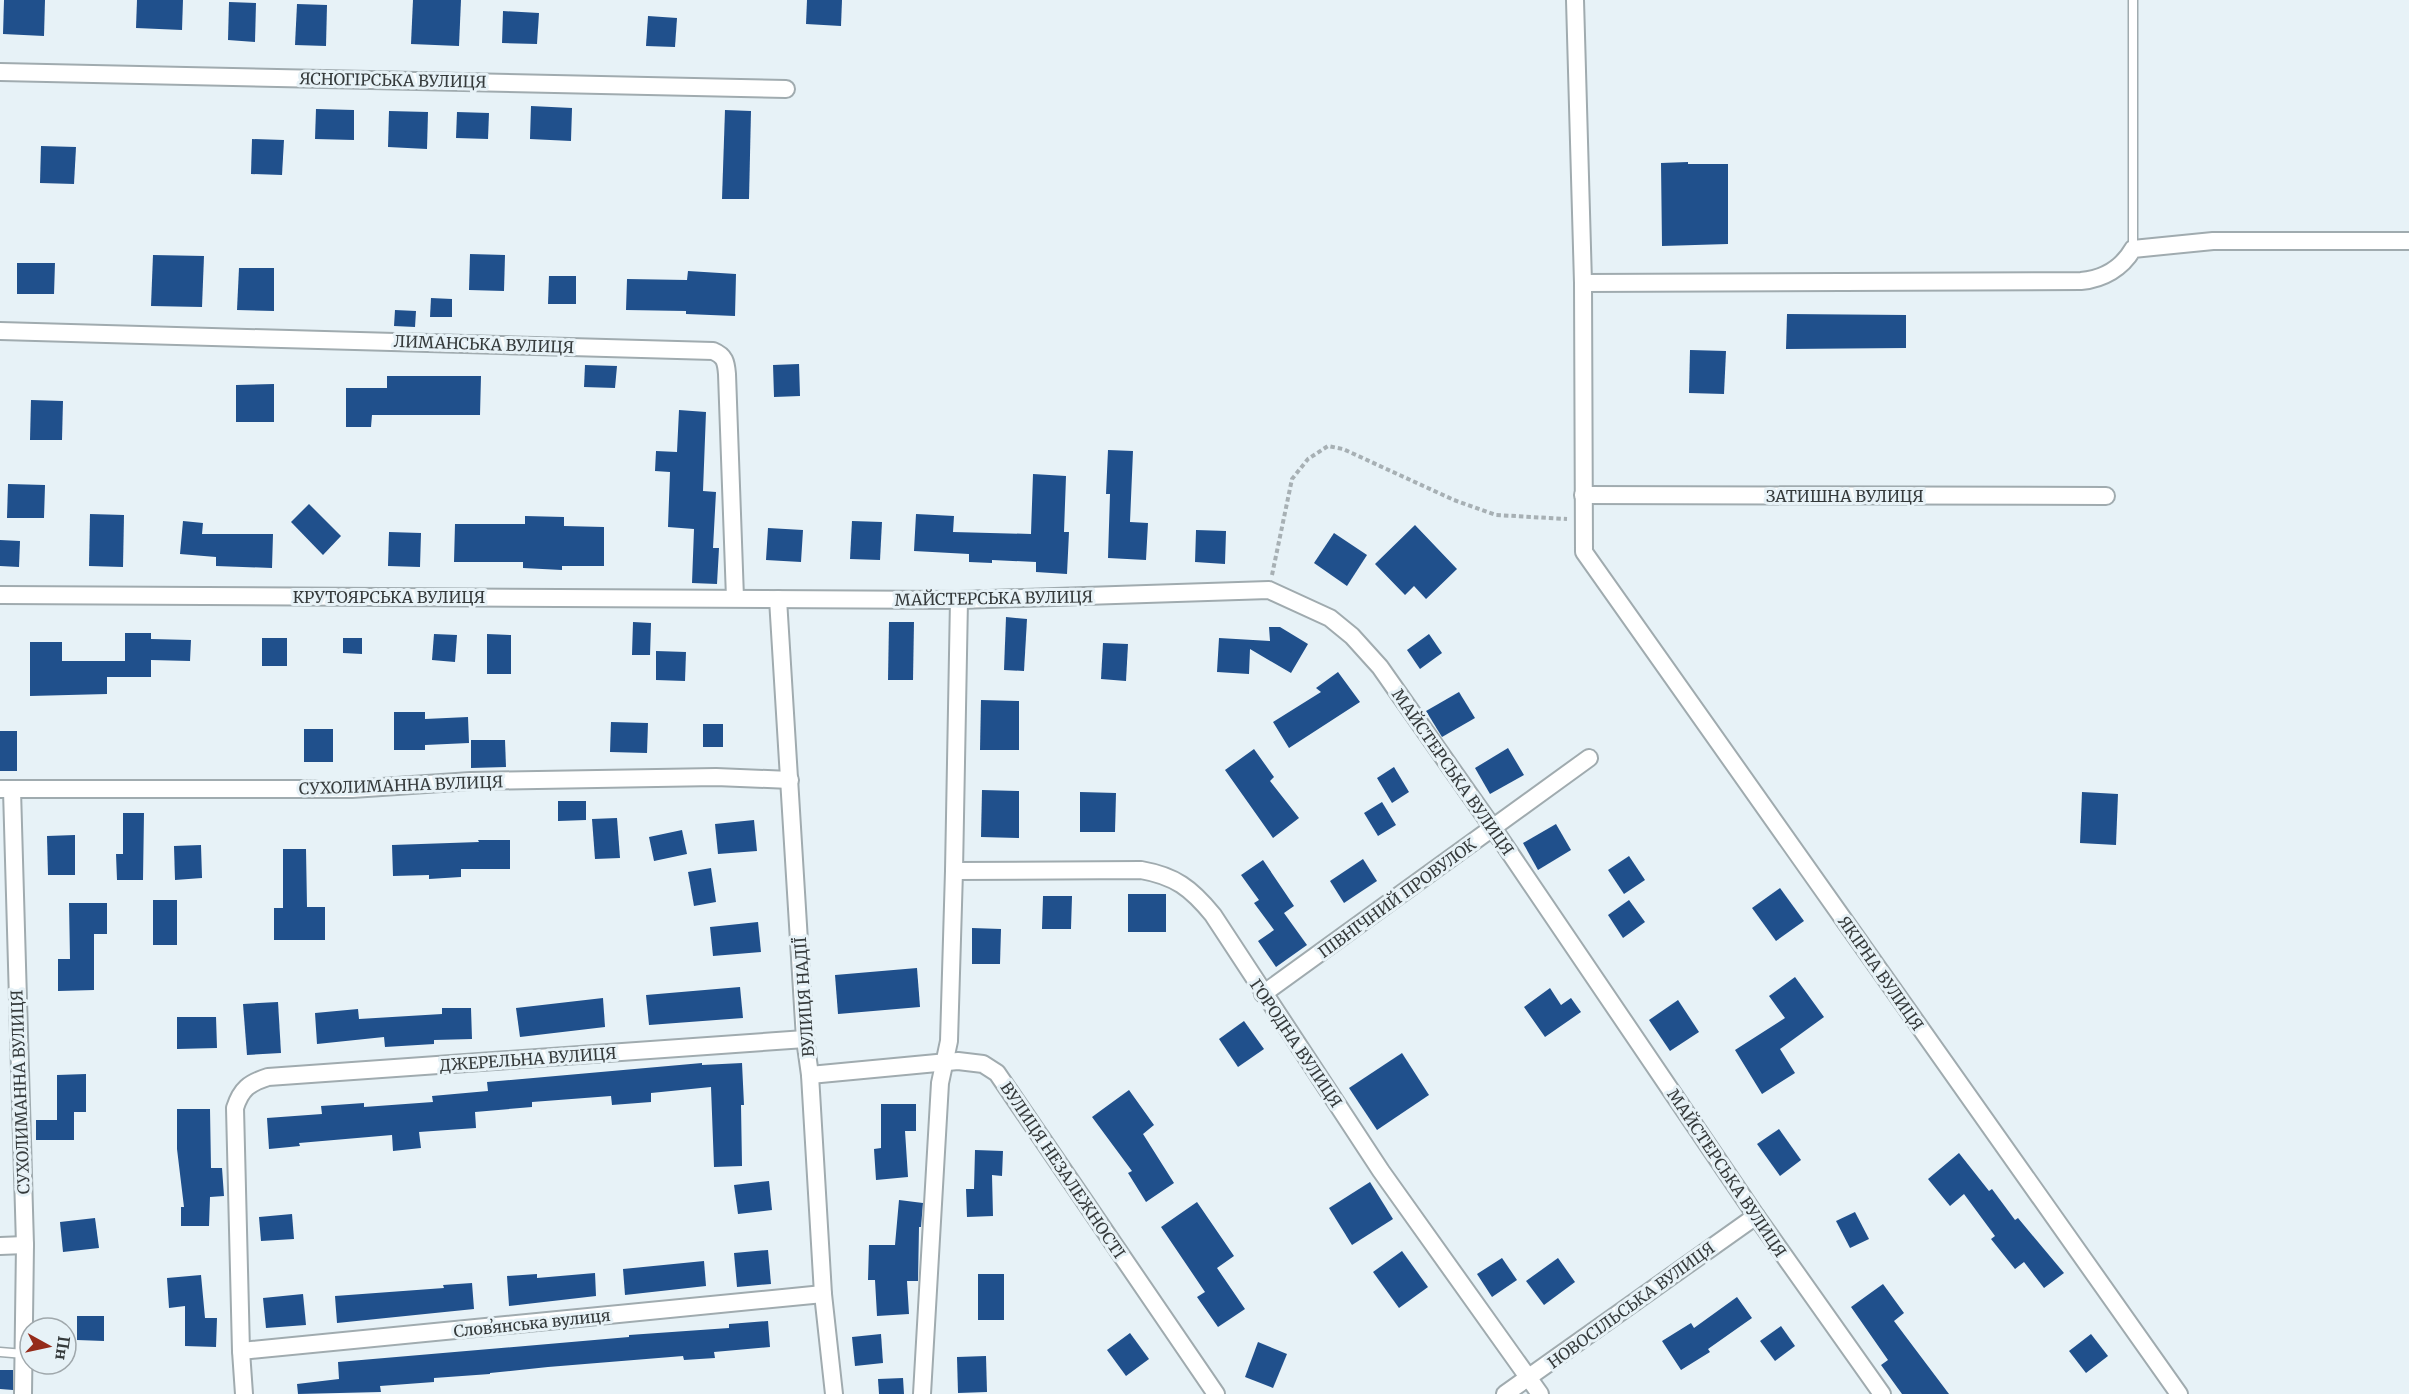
<svg xmlns="http://www.w3.org/2000/svg" width="2409" height="1394" font-family="Merriweather,serif">
<rect width="100%" height="100%" fill="#e7f2f7"/>
<g fill="#20508c">
<polygon points="4,0 45,0 44,36 3,34"/>
<polygon points="137,0 183,0 182,30 136,28"/>
<polygon points="413,0 461,0 459,46 411,44"/>
<polygon points="807,0 842,0 841,26 806,24"/>
<polygon points="229,2 256,3 255,42 228,40"/>
<polygon points="297,4 327,5 326,46 295,45"/>
<polygon points="503,11 539,13 537,44 502,43"/>
<polygon points="648,16 677,18 675,47 646,46"/>
<polygon points="531,106 572,108 571,141 530,139"/>
<polygon points="316,109 354,110 354,140 315,139"/>
<polygon points="725,110 751,111 749,199 722,199"/>
<polygon points="389,111 428,112 427,149 388,147"/>
<polygon points="457,112 489,113 488,139 456,138"/>
<polygon points="252,139 284,140 282,175 251,174"/>
<polygon points="41,146 76,147 74,184 40,183"/>
<polygon points="1688,162 1688,164 1728,164 1728,244 1662,246 1661,163"/>
<polygon points="470,254 505,255 504,291 469,290"/>
<polygon points="153,255 204,256 202,307 151,306"/>
<polygon points="17,263 55,263 54,294 17,294"/>
<polygon points="239,268 274,268 274,311 237,310"/>
<polygon points="688,271 736,274 735,316 686,314 686,311 626,310 627,279 687,280"/>
<polygon points="549,276 576,276 576,304 548,304"/>
<polygon points="431,298 452,299 452,317 430,317"/>
<polygon points="395,310 416,311 415,327 394,326"/>
<polygon points="1787,314 1906,315 1906,348 1786,349"/>
<polygon points="1690,350 1726,351 1724,394 1689,393"/>
<polygon points="799,364 800,396 774,397 773,365"/>
<polygon points="585,365 617,366 615,388 584,387"/>
<polygon points="387,376 481,376 480,415 372,415 371,427 346,427 346,388 387,388"/>
<polygon points="274,384 274,422 236,422 236,385"/>
<polygon points="31,400 63,401 62,440 30,440"/>
<polygon points="679,410 706,412 703,491 716,492 713,548 719,548 717,584 692,583 694,529 668,527 670,472 655,471 656,451 677,452"/>
<polygon points="1108,450 1133,451 1130,522 1148,523 1146,560 1108,558 1110,494 1106,494"/>
<polygon points="1033,474 1066,476 1064,532 1069,532 1067,574 1036,572 1036,562 992,560 992,563 969,562 969,554 914,551 916,514 954,516 953,532 1031,534"/>
<polygon points="8,484 45,485 44,518 7,518"/>
<polygon points="309,504 341,536 323,555 291,522"/>
<polygon points="90,514 124,515 123,567 89,566"/>
<polygon points="525,516 564,517 564,526 604,527 604,566 562,566 562,570 523,568 523,562 454,562 455,524 525,524"/>
<polygon points="183,521 203,523 202,534 273,534 272,568 216,566 216,557 180,554"/>
<polygon points="852,521 882,522 880,560 850,559"/>
<polygon points="1415,525 1457,569 1426,599 1414,586 1405,595 1375,564"/>
<polygon points="768,528 803,530 801,562 766,560"/>
<polygon points="1196,530 1226,531 1225,564 1195,562"/>
<polygon points="389,532 421,533 420,567 388,566"/>
<polygon points="1334,533 1367,555 1347,586 1314,563"/>
<polygon points="0,540 20,541 19,567 0,566"/>
<polygon points="1006,617 1027,619 1024,671 1004,670"/>
<polygon points="633,622 651,623 650,655 632,655"/>
<polygon points="889,622 914,622 913,680 888,680"/>
<polygon points="1269,627 1280,627 1308,644 1291,673 1250,649 1249,674 1217,672 1219,638 1270,641"/>
<polygon points="125,633 151,633 151,639 191,640 190,661 151,660 151,677 107,677 107,694 30,696 30,642 62,642 62,661 125,661"/>
<polygon points="434,634 457,635 455,662 432,660"/>
<polygon points="487,634 511,635 511,674 487,674"/>
<polygon points="1429,634 1442,653 1420,669 1407,650"/>
<rect x="262" y="638" width="25" height="28"/>
<polygon points="343,638 362,638 362,654 343,653"/>
<polygon points="1103,643 1128,644 1126,681 1101,679"/>
<polygon points="656,651 686,652 685,681 656,680"/>
<polygon points="1338,672 1360,702 1289,748 1273,722 1321,692 1316,688"/>
<polygon points="1459,692 1475,718 1442,737 1426,711"/>
<polygon points="981,700 1019,701 1019,750 980,750"/>
<polygon points="394,712 425,712 425,719 468,717 469,743 425,745 425,750 394,750"/>
<polygon points="611,722 648,723 647,753 610,752"/>
<rect x="703" y="724" width="20" height="23"/>
<rect x="304" y="729" width="29" height="33"/>
<rect x="0" y="731" width="17" height="40"/>
<polygon points="471,740 505,740 506,767 471,768"/>
<polygon points="1508,748 1524,775 1490,794 1475,768"/>
<polygon points="1254,749 1274,777 1270,781 1299,818 1273,838 1225,770"/>
<polygon points="1394,767 1409,792 1392,803 1377,778"/>
<polygon points="982,790 1019,791 1019,838 981,837"/>
<polygon points="1080,792 1116,793 1115,832 1080,832"/>
<polygon points="2082,792 2118,794 2116,845 2080,843"/>
<polygon points="558,801 586,801 586,820 558,821"/>
<polygon points="1382,802 1396,825 1378,836 1364,813"/>
<polygon points="123,813 144,813 143,880 117,880 116,854 123,854"/>
<polygon points="617,818 620,858 595,859 592,819"/>
<polygon points="754,820 757,851 718,854 715,824"/>
<polygon points="1556,824 1571,850 1538,870 1523,843"/>
<polygon points="682,830 687,854 654,861 649,837"/>
<polygon points="75,835 75,875 48,875 47,836"/>
<polygon points="478,840 510,840 510,869 461,869 461,877 429,879 429,875 393,876 392,845 479,842"/>
<polygon points="201,845 202,878 175,880 174,846"/>
<polygon points="283,849 306,849 307,907 325,907 325,940 274,940 274,908 283,908"/>
<polygon points="1629,856 1645,880 1624,894 1608,870"/>
<polygon points="1363,859 1377,881 1344,903 1330,881"/>
<polygon points="1263,860 1294,906 1284,913 1307,945 1276,967 1258,941 1274,930 1254,903 1259,900 1241,875"/>
<polygon points="711,868 716,902 694,906 688,872"/>
<polygon points="1780,888 1804,921 1776,941 1752,908"/>
<rect x="1128" y="894" width="38" height="38"/>
<polygon points="1043,896 1072,896 1071,929 1042,929"/>
<rect x="153" y="900" width="24" height="45"/>
<polygon points="1629,900 1645,922 1623,938 1608,915"/>
<polygon points="69,903 107,903 107,934 94,934 94,990 58,991 58,959 70,959"/>
<polygon points="758,922 761,952 713,956 710,927"/>
<polygon points="972,928 1001,929 1000,964 972,964"/>
<polygon points="917,968 920,1007 838,1014 835,975"/>
<polygon points="1795,977 1824,1017 1780,1049 1795,1073 1762,1094 1735,1050 1785,1018 1769,996"/>
<polygon points="740,987 743,1018 649,1025 646,995"/>
<polygon points="1550,988 1561,1005 1571,998 1581,1012 1545,1037 1524,1007"/>
<polygon points="603,998 605,1027 520,1037 516,1008"/>
<polygon points="1678,1000 1699,1032 1670,1051 1649,1020"/>
<polygon points="278,1002 281,1053 247,1055 243,1004"/>
<polygon points="442,1008 471,1008 472,1039 434,1040 434,1044 385,1047 384,1037 317,1044 315,1013 358,1009 359,1019 442,1014"/>
<polygon points="177,1017 216,1017 217,1048 177,1049"/>
<polygon points="1244,1021 1264,1049 1238,1067 1219,1039"/>
<polygon points="1402,1053 1429,1095 1377,1130 1349,1088"/>
<polygon points="702,1063 702,1065 742,1063 744,1105 741,1105 742,1166 714,1167 711,1087 651,1093 651,1102 612,1105 611,1096 532,1102 532,1107 475,1112 476,1128 419,1132 421,1148 393,1151 392,1135 299,1143 300,1146 269,1149 267,1118 322,1114 321,1106 364,1103 364,1107 433,1102 432,1096 488,1091 487,1082"/>
<polygon points="86,1074 86,1112 74,1112 74,1140 36,1140 36,1120 57,1120 57,1075"/>
<polygon points="1129,1090 1154,1125 1143,1134 1174,1183 1146,1202 1128,1173 1132,1171 1092,1117"/>
<polygon points="881,1104 916,1104 916,1131 905,1131 908,1177 876,1180 874,1149 881,1148"/>
<polygon points="177,1109 210,1109 211,1168 222,1168 224,1196 210,1197 209,1226 181,1226 181,1207 184,1207 177,1149"/>
<polygon points="1779,1129 1801,1160 1780,1176 1757,1144"/>
<polygon points="975,1150 1003,1151 1002,1176 992,1175 993,1216 967,1217 966,1189 974,1189"/>
<polygon points="1959,1153 1989,1191 1992,1189 2015,1220 2018,1218 2064,1273 2044,1288 2024,1262 2015,1269 1991,1239 1995,1236 1964,1194 1950,1206 1928,1179"/>
<polygon points="769,1181 772,1210 738,1214 734,1185"/>
<polygon points="1370,1182 1393,1219 1352,1245 1329,1208"/>
<polygon points="899,1200 923,1203 921,1227 919,1227 918,1281 907,1281 909,1314 877,1316 875,1280 868,1280 869,1245 895,1245"/>
<polygon points="1197,1202 1234,1256 1217,1268 1245,1309 1218,1327 1197,1297 1205,1292 1161,1227"/>
<polygon points="1855,1212 1869,1239 1850,1248 1836,1221"/>
<polygon points="292,1214 294,1239 261,1241 259,1217"/>
<polygon points="95,1218 99,1248 63,1252 60,1222"/>
<polygon points="768,1250 771,1284 737,1287 734,1253"/>
<polygon points="1402,1251 1428,1287 1399,1308 1373,1272"/>
<polygon points="1502,1258 1517,1280 1492,1297 1477,1274"/>
<polygon points="1558,1258 1575,1282 1544,1305 1526,1281"/>
<polygon points="704,1261 706,1286 625,1295 623,1269"/>
<polygon points="595,1273 596,1296 509,1306 507,1276 537,1274 537,1278"/>
<rect x="978" y="1274" width="26" height="46"/>
<polygon points="201,1275 205,1318 217,1318 216,1347 185,1346 185,1306 169,1308 167,1278"/>
<polygon points="472,1283 474,1309 337,1323 335,1296 444,1288 443,1285"/>
<polygon points="1883,1284 1904,1313 1894,1321 1949,1394 1902,1394 1881,1365 1888,1360 1851,1307"/>
<polygon points="303,1294 306,1325 266,1328 263,1298"/>
<polygon points="1737,1297 1752,1318 1708,1349 1710,1352 1681,1370 1662,1341 1691,1323 1694,1328"/>
<polygon points="77,1316 104,1316 104,1341 77,1340"/>
<polygon points="768,1321 770,1347 714,1352 715,1358 684,1360 683,1356 548,1367 490,1373 490,1374 434,1378 434,1382 380,1386 381,1392 298,1394 297,1384 339,1379 338,1362 629,1337 629,1335 729,1328 729,1324"/>
<polygon points="1781,1326 1795,1346 1775,1361 1760,1341"/>
<polygon points="1130,1333 1149,1359 1126,1376 1107,1350"/>
<polygon points="881,1334 883,1363 855,1366 852,1337"/>
<polygon points="2091,1334 2108,1356 2086,1373 2069,1351"/>
<polygon points="1258,1342 1287,1354 1273,1388 1245,1377"/>
<polygon points="986,1356 987,1392 958,1393 957,1357"/>
<polygon points="0,1370 13,1370 13,1390 0,1389"/>
<polygon points="903,1378 904,1394 879,1394 878,1379"/>
</g>
<g fill="none" stroke-linecap="round" stroke-linejoin="round">
<defs>
<g id="lane">
<polyline points="2133,0 2133,249"/>
<polyline points="0,1352 24,1354"/>
</g>
<g id="street">
<polyline points="1575,0 1583,283 1584,552 2179,1394"/>
<polyline points="0,72 786,89"/>
<path d="M 1583,283 L 2081,281 C 2103,279 2122,268 2133,249 L 2213,241 L 2409,241"/>
<path d="M 0,331 L 713,351 C 725,356 726,362 727,374 L 735,598"/>
<polyline points="1583,495 2106,496"/>
<polyline points="0,595 959,600 1269,590 1330,618 1352,636 1380,667 1493,828 1756,1216 1882,1394"/>
<polyline points="778,599 805,1039 810,1075 823,1294 834,1394"/>
<polyline points="0,789 352,789 471,781 716,777 790,780"/>
<polyline points="12,790 25,1245 23,1394"/>
<path d="M 954,871 L 1141,870 C 1175,876 1191,888 1213,915 L 1381,1171 L 1540,1394"/>
<polyline points="1263,994 1589,758"/>
<polyline points="810,1075 958,1061 983,1064 997,1073 1216,1394"/>
<polyline points="0,1246 25,1245"/>
<polyline points="241,1351 823,1294"/>
<path d="M 244,1394 L 241,1351 L 235,1108 C 241,1089 249,1083 268,1077 L 805,1039"/>
<polyline points="922,1394 940,1083 949,1041 954,871 959,600"/>
<polyline points="1505,1394 1756,1216"/>
</g>
</defs>
<use href="#lane" stroke="#a0abaf" stroke-width="11"/>
<use href="#street" stroke="#a0abaf" stroke-width="20"/>
<polyline stroke="#a7b0b4" stroke-width="4" stroke-dasharray="4.5 3" stroke-linecap="butt" points="1272,575 1292,479 1308,459 1328,446 1343,449 1454,500 1496,515 1567,519"/>
<use href="#lane" stroke="#fff" stroke-width="8"/>
<use href="#street" stroke="#fff" stroke-width="16"/>
</g>
<g text-anchor="middle" dominant-baseline="central" stroke-width="6" stroke-linejoin="round" paint-order="stroke">
<g font-size="16" fill="#353a3b" stroke="#e7f2f7">
<text transform="translate(393 80) rotate(1)">ЯСНОГІРСЬКА ВУЛИЦЯ</text>
<text transform="translate(484 344) rotate(2)">ЛИМАНСЬКА ВУЛИЦЯ</text>
<text x="1845" y="496">ЗАТИШНА ВУЛИЦЯ</text>
<text x="389" y="597">КРУТОЯРСЬКА ВУЛИЦЯ</text>
<text transform="translate(994 598) rotate(-1)">МАЙСТЕРСЬКА ВУЛИЦЯ</text>
<text transform="translate(1453 772) rotate(55)">МАЙСТЕРСЬКА ВУЛИЦЯ</text>
<text transform="translate(401 785) rotate(-2)">СУХОЛИМАННА ВУЛИЦЯ</text>
<text transform="translate(1397 898) rotate(-36)">ПІВНІЧНИЙ ПРОВУЛОК</text>
<text transform="translate(1881 973) rotate(55)">ЯКІРНА ВУЛИЦЯ</text>
<text transform="translate(804 997) rotate(-94)">ВУЛИЦЯ НАДІЇ</text>
<text transform="translate(1296 1043) rotate(56)">ГОРОДНА ВУЛИЦЯ</text>
<text transform="translate(528 1059) rotate(-4)">ДЖЕРЕЛЬНА ВУЛИЦЯ</text>
<text transform="translate(20 1092) rotate(-92)">СУХОЛИМАННА ВУЛИЦЯ</text>
<text transform="translate(1063 1170) rotate(56)">ВУЛИЦЯ НЕЗАЛЕЖНОСТІ</text>
<text transform="translate(1727 1173) rotate(56)">МАЙСТЕРСЬКА ВУЛИЦЯ</text>
<text transform="translate(1631 1305) rotate(-36)">НОВОСІЛЬСЬКА ВУЛИЦЯ</text>
<text transform="translate(532 1323) rotate(-6)">Словʼянська вулиця</text>
</g>
</g>
<g transform="translate(48 1346) rotate(98)"><circle r="28" fill="#e7f2f7" stroke="#a0a8ac" stroke-width="1.5"/>
<path d="M0-4.5L10 22L0 15L-10 22Z" fill="#952b1a"/>
<text y="-9" font-size="16" font-weight="bold" text-anchor="middle" fill="#353a3b">Пн</text>
</g>
</svg>
